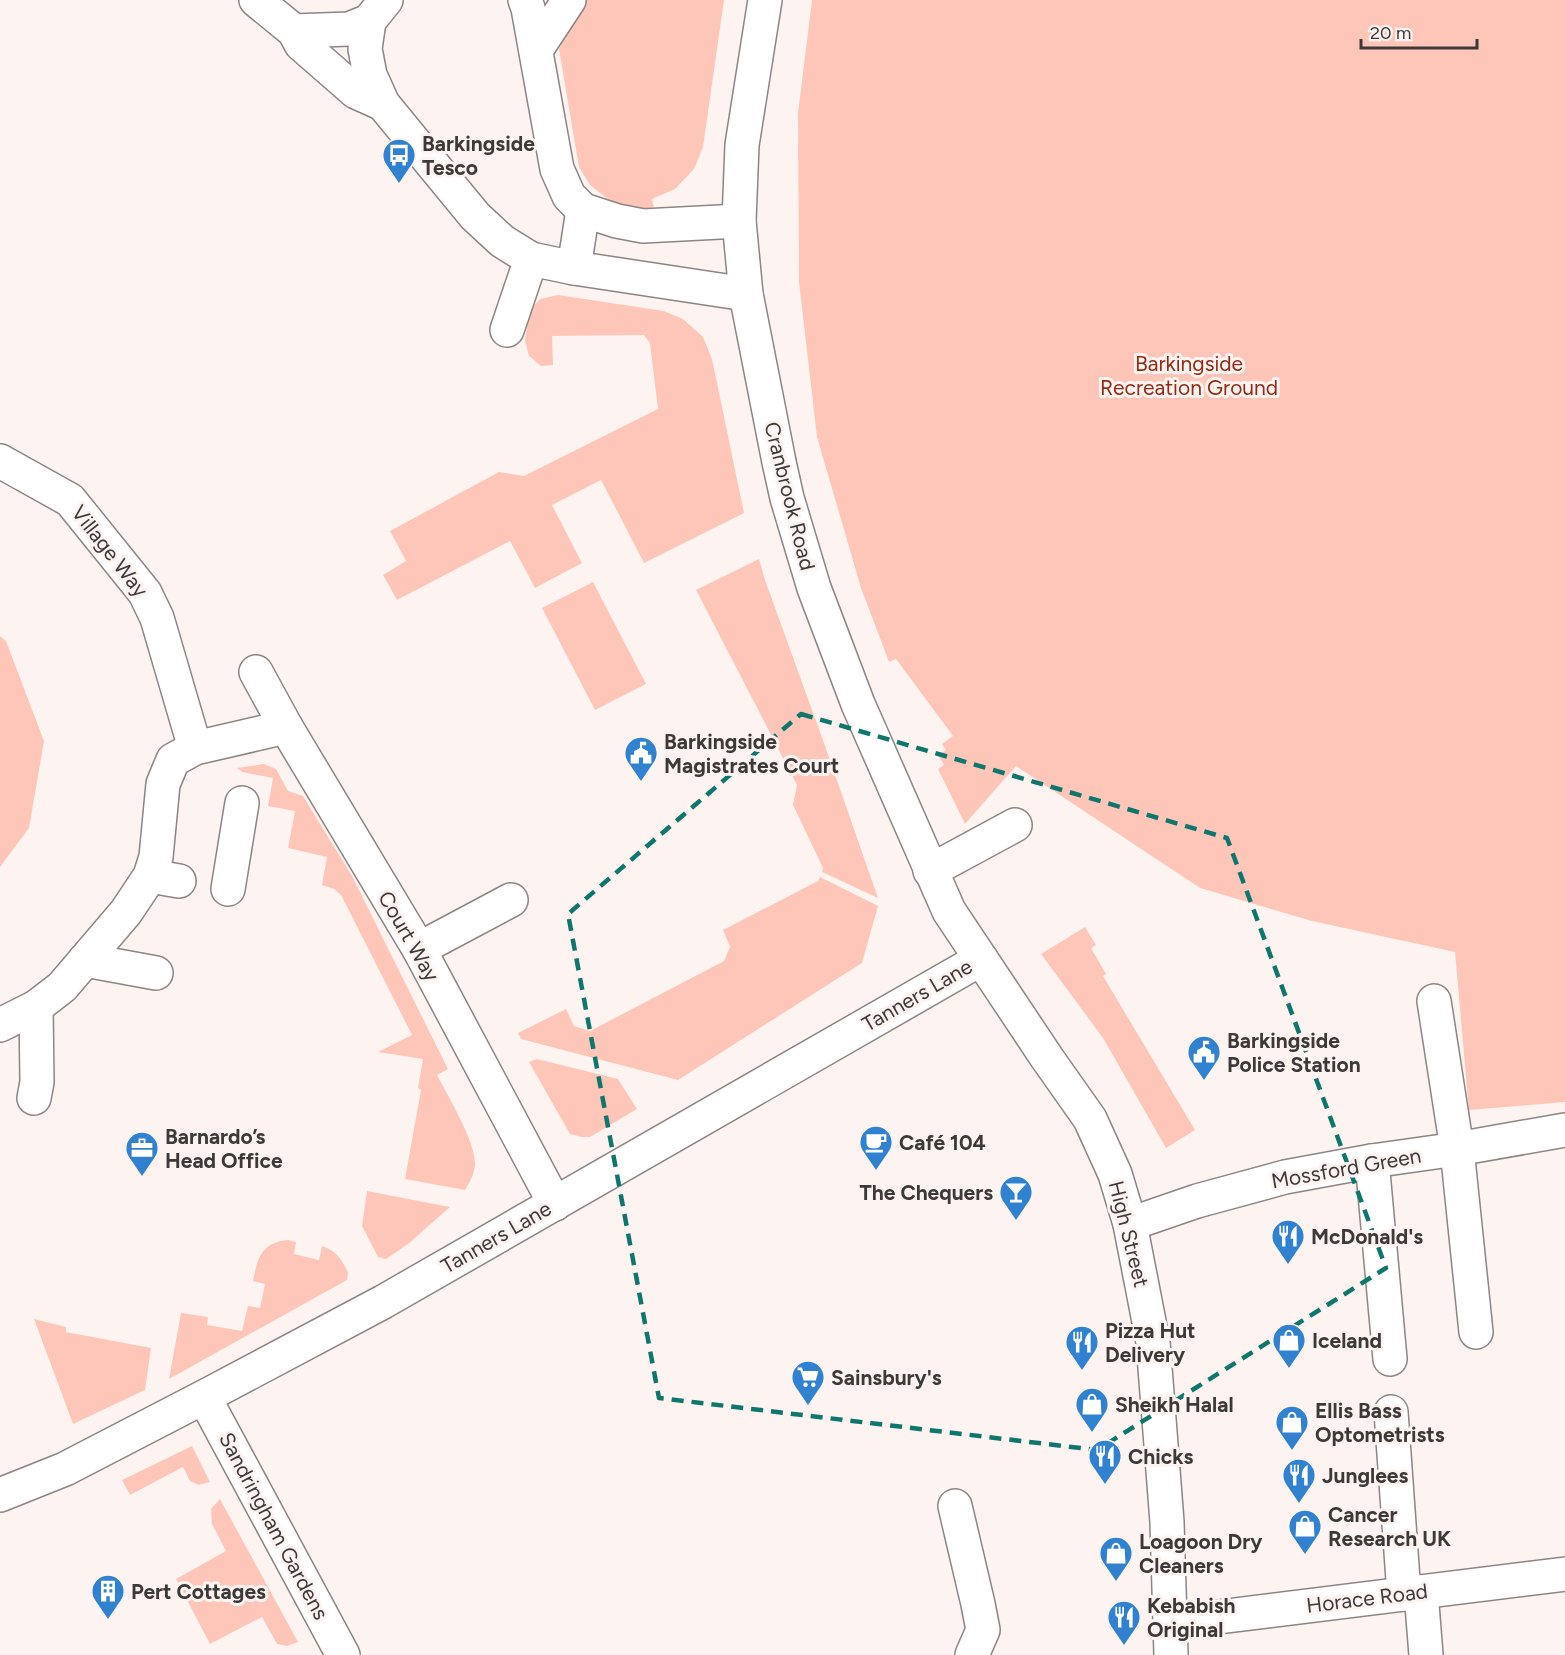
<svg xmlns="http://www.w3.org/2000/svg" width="1565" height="1655" font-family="Figtree,sans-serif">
<rect width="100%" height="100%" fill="#fdf4f2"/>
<g fill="#fec6b8">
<polygon points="583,0 724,0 703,147 694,169 675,189 652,199 654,207 642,210 623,208 605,197 590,185 579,167 559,49"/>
<polygon points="812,0 1565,0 1565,1102 1469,1110 1455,952 1312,921 1200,888 1016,766 965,824 938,769 944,765 938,755 946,750 942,744 953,736 896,659 889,662 861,588 817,437 799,282 798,113"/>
<polygon points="558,295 664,311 683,319 703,337 712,359 744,513 644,563 601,480 552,505 582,563 535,588 510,541 397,600 383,575 406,561 390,531 499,472 524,476 658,409 650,343 644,335 552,336 553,365 541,366 529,356 525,340 530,310 540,299"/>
<polygon points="759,559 765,580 824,743 878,898 822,872 823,868 793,805 797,785 696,590"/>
<polygon points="593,582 646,684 595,710 542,608"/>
<polygon points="0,636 6,641 44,741 29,828 0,867"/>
<path d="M 264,764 L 276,769 L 288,791 L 303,796 L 352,876 L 448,1069 L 437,1075 C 448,1096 475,1141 475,1163 C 475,1173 470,1182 465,1190 L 405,1179 L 421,1090 L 418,1088 L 423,1059 L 378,1052 L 412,1035 L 341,895 L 334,889 L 322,885 L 327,857 L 288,848 L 295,811 L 268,806 L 273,778 L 242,772 L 237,768 Z"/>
<polygon points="820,877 878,906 862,963 678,1080 521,1039 518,1033 566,1009 574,1026 590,1031 724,961 730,947 723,930 818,881"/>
<polygon points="1085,927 1096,945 1091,948 1106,974 1103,976 1195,1130 1166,1148 1103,1038 1041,954"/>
<polygon points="537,1059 618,1079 637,1109 590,1137 582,1137 570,1134 529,1062"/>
<polygon points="367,1191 450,1207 408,1244 386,1259 378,1257 362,1226"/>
<path d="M 288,1240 L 296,1242 L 294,1254 L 319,1260 L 322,1246 C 337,1251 341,1259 348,1272 L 347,1280 L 169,1379 L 181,1313 L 208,1317 L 207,1325 L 242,1331 L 248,1306 L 260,1308 L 265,1284 L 253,1281 C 258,1257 261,1243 288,1240 Z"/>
<polygon points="34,1319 66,1327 66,1332 151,1348 145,1390 73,1424"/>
<polygon points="192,1446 210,1482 199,1485 190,1481 183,1467 130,1495 122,1480"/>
<polygon points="220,1499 298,1642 287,1646 277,1644 262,1617 210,1644 176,1579 226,1551 212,1524 211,1509"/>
</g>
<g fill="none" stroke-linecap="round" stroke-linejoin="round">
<defs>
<g id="minor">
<polyline points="256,0 294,31 301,44 356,92 383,104"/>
<polyline points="525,0 528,8 557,169 569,196 583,210 617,221 643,226 739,221"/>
<polyline points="369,21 365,49 370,75 383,104 475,216 502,241 531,259 574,268 746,294"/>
<polyline points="294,31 349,29 369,21 386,0"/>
<polyline points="536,50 569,0"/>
<polyline points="574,268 583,210"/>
<polyline points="507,330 531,259"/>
<polyline points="0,461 70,500 145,593 157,618 195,748"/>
<polyline points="256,672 286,727 419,949 555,1204"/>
<polyline points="930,871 1015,825"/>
<polyline points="150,876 179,881"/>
<polyline points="228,889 242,803"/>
<polyline points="419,949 511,900"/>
<polyline points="85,960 156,973"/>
<polyline points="1434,1001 1457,1149 1476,1332"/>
<polyline points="0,1025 36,1007 62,987 126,912 150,876 156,857 163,784 173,760 195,748 286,727"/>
<polyline points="34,1098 37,1082 36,1007"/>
<polyline points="1372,1161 1390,1359"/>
<polyline points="1130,1224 1197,1201 1285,1177 1372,1161 1457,1149 1565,1130"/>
<polyline points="204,1397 343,1655"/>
<polyline points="1391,1412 1404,1594"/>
<polyline points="0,1495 65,1469 204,1397 383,1302 981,959"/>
<polyline points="955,1506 978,1604 983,1630 972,1655"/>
<polyline points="1421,1592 1426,1655"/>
<polyline points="1170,1623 1565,1574"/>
</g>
<polyline id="major" points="765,0 742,145 739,221 746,294 779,462 787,498 814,588 858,704 949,911 1047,1058 1090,1119 1115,1174 1130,1224 1153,1342 1167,1522 1171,1655"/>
</defs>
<use href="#minor" stroke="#8c8583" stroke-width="36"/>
<use href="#major" stroke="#8c8583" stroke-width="36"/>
<use href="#minor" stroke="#fff" stroke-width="33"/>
<use href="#major" stroke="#fff" stroke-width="33"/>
</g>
<path fill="none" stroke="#0f766e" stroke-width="4.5" stroke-dasharray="12 8" stroke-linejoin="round" d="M 801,714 L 1227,838 L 1386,1268 L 1097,1450 L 659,1398 L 568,914 Z"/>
<defs>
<symbol id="bus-pin" viewBox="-11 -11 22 30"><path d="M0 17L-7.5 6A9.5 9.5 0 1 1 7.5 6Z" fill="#3082d1" stroke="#fdf4f2"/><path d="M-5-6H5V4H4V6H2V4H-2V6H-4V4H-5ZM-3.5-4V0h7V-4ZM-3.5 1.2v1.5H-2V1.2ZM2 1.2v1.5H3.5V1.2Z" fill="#fff"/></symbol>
<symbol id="civic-pin" viewBox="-11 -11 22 30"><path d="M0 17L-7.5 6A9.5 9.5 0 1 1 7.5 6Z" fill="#3082d1" stroke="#fdf4f2"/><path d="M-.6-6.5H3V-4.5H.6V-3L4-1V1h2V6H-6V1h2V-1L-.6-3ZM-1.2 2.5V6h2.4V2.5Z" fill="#fff"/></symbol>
<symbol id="cafe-pin" viewBox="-11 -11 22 30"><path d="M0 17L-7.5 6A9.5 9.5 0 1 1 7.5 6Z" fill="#3082d1" stroke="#fdf4f2"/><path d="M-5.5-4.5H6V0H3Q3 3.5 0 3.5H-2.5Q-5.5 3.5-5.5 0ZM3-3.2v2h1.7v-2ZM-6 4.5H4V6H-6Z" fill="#fff"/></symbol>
<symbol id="office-pin" viewBox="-11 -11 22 30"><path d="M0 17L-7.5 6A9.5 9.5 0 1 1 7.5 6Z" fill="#3082d1" stroke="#fdf4f2"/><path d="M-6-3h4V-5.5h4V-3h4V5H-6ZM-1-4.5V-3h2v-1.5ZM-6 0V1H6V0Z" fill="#fff"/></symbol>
<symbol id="bar-pin" viewBox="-11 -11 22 30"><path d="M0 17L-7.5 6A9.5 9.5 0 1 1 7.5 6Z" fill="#3082d1" stroke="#fdf4f2"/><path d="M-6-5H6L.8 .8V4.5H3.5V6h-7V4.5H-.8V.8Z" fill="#fff"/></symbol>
<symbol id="restaurant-pin" viewBox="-11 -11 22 30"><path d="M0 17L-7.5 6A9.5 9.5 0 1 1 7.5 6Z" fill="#3082d1" stroke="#fdf4f2"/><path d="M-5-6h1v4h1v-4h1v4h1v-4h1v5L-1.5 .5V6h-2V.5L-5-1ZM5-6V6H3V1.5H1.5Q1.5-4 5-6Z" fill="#fff"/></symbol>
<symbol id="shop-pin" viewBox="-11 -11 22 30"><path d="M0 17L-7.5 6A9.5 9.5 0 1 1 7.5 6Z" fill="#3082d1" stroke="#fdf4f2"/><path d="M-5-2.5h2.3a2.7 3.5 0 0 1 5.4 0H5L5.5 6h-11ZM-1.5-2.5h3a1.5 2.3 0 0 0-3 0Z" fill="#fff"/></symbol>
<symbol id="supermarket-pin" viewBox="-11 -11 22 30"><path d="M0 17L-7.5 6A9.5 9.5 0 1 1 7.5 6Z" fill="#3082d1" stroke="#fdf4f2"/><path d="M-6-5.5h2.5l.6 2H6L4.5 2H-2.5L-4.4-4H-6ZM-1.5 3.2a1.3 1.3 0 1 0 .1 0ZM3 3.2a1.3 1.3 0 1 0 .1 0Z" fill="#fff"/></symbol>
<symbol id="building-pin" viewBox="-11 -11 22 30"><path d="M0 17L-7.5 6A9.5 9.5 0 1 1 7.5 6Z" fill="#3082d1" stroke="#fdf4f2"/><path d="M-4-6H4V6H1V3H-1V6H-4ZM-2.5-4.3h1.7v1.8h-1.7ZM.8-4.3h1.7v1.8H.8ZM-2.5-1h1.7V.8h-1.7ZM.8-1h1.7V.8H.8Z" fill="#fff"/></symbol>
</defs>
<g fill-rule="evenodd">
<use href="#bus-pin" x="380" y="136" width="38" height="52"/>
<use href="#civic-pin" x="622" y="734" width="38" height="52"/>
<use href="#civic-pin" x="1185" y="1033" width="38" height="52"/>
<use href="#cafe-pin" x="857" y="1123" width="38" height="52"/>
<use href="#office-pin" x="123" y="1129" width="38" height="52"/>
<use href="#bar-pin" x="997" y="1173" width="38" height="52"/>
<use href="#restaurant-pin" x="1269" y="1217" width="38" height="52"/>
<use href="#shop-pin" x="1270" y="1321" width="38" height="52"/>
<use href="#restaurant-pin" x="1063" y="1323" width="38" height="52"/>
<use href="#supermarket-pin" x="789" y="1358" width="38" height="52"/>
<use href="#shop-pin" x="1073" y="1385" width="38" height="52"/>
<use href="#shop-pin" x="1273" y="1403" width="38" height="52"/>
<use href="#restaurant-pin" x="1086" y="1437" width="38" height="52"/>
<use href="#restaurant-pin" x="1280" y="1456" width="38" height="52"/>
<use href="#shop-pin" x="1286" y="1507" width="38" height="52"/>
<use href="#shop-pin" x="1097" y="1534" width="38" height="52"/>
<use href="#building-pin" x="89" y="1572" width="38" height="52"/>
<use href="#restaurant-pin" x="1105" y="1598" width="38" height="52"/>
</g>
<g text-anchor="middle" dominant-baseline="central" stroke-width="6" stroke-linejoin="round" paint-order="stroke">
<g font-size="21" font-weight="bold" fill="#3c3938" stroke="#fdf4f2" text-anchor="start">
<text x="422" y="143">Barkingside<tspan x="422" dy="24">Tesco</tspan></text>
<text x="664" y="741">Barkingside<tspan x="664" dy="24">Magistrates Court</tspan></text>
<text x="1227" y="1040">Barkingside<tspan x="1227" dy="24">Police Station</tspan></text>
<text x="165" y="1136">Barnardo’s<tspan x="165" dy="24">Head Office</tspan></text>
<text x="899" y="1142">Café 104</text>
<text x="993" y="1192" text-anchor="end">The Chequers</text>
<text x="1311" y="1236">McDonald's</text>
<text x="1105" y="1330">Pizza Hut<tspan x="1105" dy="24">Delivery</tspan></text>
<text x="1312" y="1340">Iceland</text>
<text x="831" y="1377">Sainsbury's</text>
<text x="1115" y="1404">Sheikh Halal</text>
<text x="1315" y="1410">Ellis Bass<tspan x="1315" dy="24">Optometrists</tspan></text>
<text x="1128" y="1456">Chicks</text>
<text x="1322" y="1475">Junglees</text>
<text x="1328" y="1514">Cancer<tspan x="1328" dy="24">Research UK</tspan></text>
<text x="1139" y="1541">Loagoon Dry<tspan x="1139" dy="24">Cleaners</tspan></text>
<text x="131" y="1591">Pert Cottages</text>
<text x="1147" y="1605">Kebabish<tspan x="1147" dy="24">Original</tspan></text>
</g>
<g font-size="21" fill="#952911" stroke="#fdf4f2">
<text x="1189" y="363">Barkingside<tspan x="1189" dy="24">Recreation Ground</tspan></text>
</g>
<g font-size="21" fill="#3c3938" stroke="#fdf4f2">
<text transform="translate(790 496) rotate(76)">Cranbrook Road</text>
<text transform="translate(110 551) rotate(52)">Village Way</text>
<text transform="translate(409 936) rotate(60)">Court Way</text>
<text transform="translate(917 995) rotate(-30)">Tanners Lane</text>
<text transform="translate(1346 1168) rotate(-10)">Mossford Green</text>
<text transform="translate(1129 1234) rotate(76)">High Street</text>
<text transform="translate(496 1237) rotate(-30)">Tanners Lane</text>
<text transform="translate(274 1526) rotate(62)">Sandringham Gardens</text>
<text transform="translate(1367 1598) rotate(-7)">Horace Road</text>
</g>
</g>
<path d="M1361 39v9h116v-9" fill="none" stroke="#3c3938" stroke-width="3"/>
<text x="1370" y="39" font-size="18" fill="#3c3938" stroke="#fdf4f2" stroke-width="4.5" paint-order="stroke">20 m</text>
</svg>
